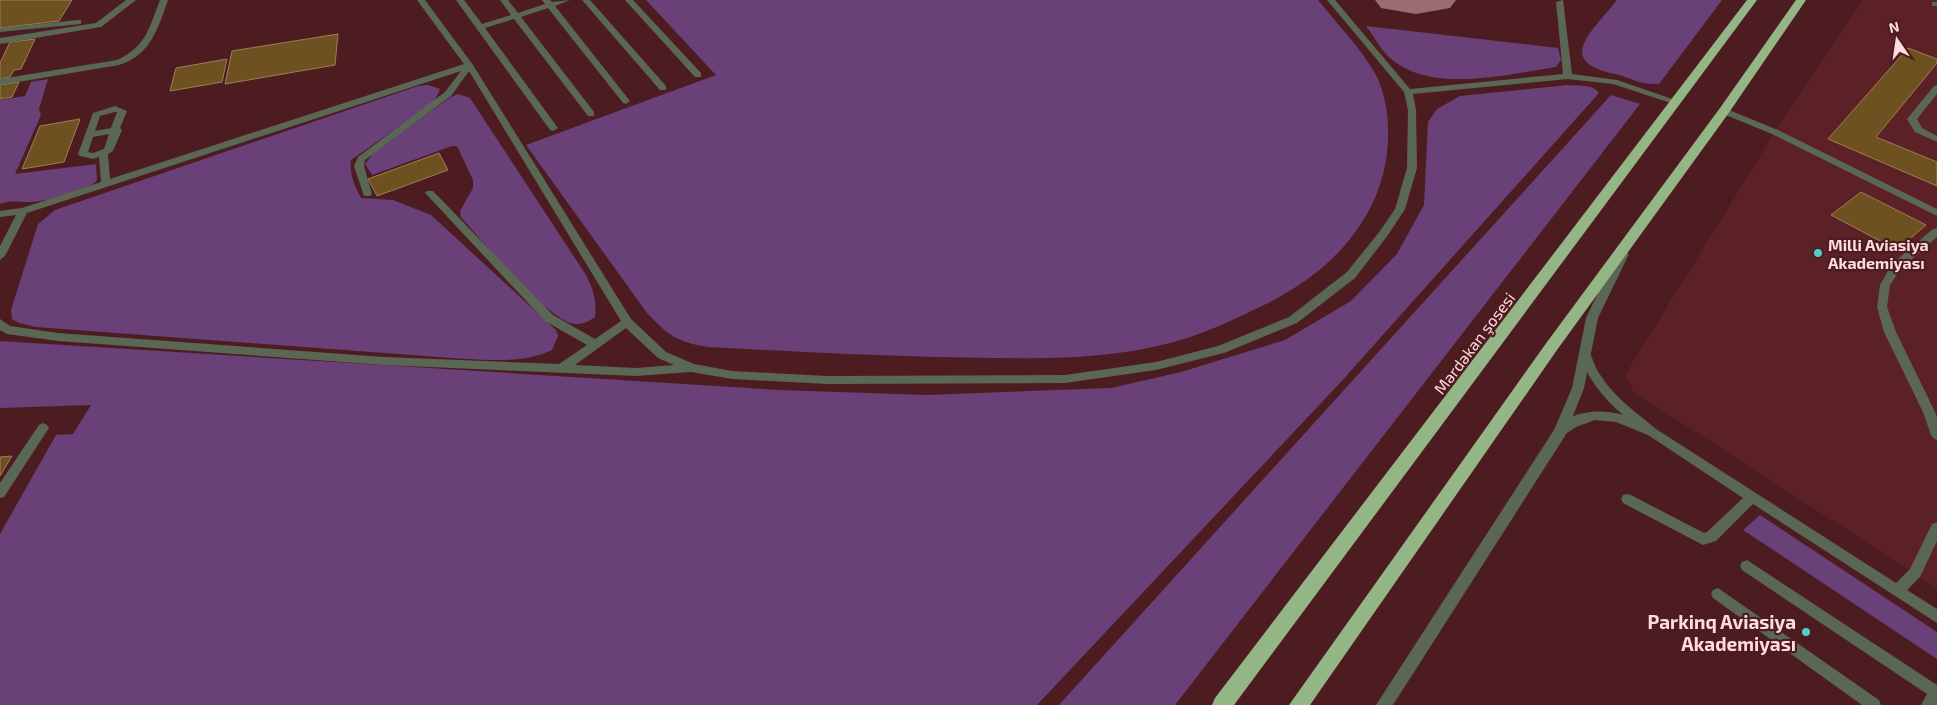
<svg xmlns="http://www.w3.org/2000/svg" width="1937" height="705" font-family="'Exo 2',sans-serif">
<rect width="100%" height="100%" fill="#4d1c21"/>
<polygon fill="#5b2127" points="1863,0 1937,0 1937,588 1634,392 1625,375 1775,132"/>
<g fill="#694078">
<path d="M 646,0 L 1318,0 C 1337,24 1361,48 1376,75 C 1396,116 1390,174 1368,212 C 1343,257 1305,285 1260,307 C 1237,318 1214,329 1190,337 C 1109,364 1019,358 935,357 C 859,355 784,351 708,347 C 677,342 668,335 647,313 L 526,145 L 716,75 Z"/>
<path d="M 1617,0 L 1722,0 L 1659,84 C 1639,85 1633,78 1615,74 C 1553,61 1594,30 1617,0 Z"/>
<path d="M 1366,26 L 1558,48 L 1561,60 L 1556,67 C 1507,74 1430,95 1389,57 C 1380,49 1374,36 1366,26 Z"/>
<path d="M 48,79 L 39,109 L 41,115 L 15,174 L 96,164 L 97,180 C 90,191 40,203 27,202 C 16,202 11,200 0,204 L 0,100 L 25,96 L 31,82 Z"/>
<path d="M 428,85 L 440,89 L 434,102 L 351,160 C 349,173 355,187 361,198 L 393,200 L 431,215 L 556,330 L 558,336 L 552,350 C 525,363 494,360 465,359 L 36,327 L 19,323 L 12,319 L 11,310 L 38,224 L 55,210 L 418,86 Z"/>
<path d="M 1568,85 C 1578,86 1593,84 1599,93 L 1339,384 L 1037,705 L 0,705 L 0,534 L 56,435 L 73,434 L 91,405 L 0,408 L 0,341 L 779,390 L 927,395 L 1111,388 L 1181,372 L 1285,340 L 1351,301 L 1397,254 L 1424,205 L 1428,122 L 1437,109 L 1460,96 Z"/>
<path d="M 458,94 L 470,98 L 586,275 C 593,288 597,301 595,317 C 588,322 579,326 570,323 C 544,314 481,240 461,217 L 460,211 L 473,188 L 473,180 L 457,146 L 452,146 L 372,175 L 365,164 L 375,151 L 451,97 Z"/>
<polygon points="1611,95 1640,104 1175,705 1059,705"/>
<polygon points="1760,515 1937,632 1937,659 1743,530"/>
</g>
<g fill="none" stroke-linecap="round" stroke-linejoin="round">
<polygon fill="#986e70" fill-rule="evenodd" points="1375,0 1456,0 1450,8 1416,14 1381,8"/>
</g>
<g fill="#6e5121" stroke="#9f7f50">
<polygon points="0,0 72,0 59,21 0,28"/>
<polygon points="338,34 335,65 225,84 232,51"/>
<polygon points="35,39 21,69 14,70 10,77 0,79 0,63 10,42"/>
<polygon points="1908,48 1937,59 1937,63 1876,137 1937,162 1937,186 1828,139"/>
<polygon points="227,59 222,82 170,91 176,68"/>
<polygon points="19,82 12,97 0,99 0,85"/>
<polygon points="80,119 64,162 22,169 40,126"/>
<polygon points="439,153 448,170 377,196 368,179"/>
<polygon points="1861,192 1926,225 1897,250 1831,215"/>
<polygon points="12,456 0,476 0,457"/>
</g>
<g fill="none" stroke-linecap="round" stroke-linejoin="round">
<g fill="#5a6754" fill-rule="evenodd">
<polygon points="126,0 136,0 101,27 0,44 0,38 96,23"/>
<path d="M 160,0 L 168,0 C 158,28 151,55 119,65 L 0,85 L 0,79 L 117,60 C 146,47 149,28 160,0 Z"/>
<path d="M 417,0 L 425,0 L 473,65 L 631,319 L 666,352 L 694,364 L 732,371 L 827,376 L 1065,375 L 1156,362 L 1218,346 L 1289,317 L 1347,272 L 1380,231 L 1395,209 L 1407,168 L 1408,110 L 1404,92 L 1327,0 L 1335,0 L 1410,89 L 1563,74 L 1556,2 L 1563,0 L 1572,74 L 1617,80 L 1681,102 L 1677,105 L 1613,84 L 1568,79 L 1413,94 L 1416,110 L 1417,168 L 1405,209 L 1388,235 L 1355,278 L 1297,323 L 1224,353 L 1156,370 L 1065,383 L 827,384 L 732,379 L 691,372 L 636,376 L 384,365 L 58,341 L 7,334 L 0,330 L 0,319 L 10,326 L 58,333 L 384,357 L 559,364 L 587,345 L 545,321 L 427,195 L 425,193 L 427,191 L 433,191 L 553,315 L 595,339 L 621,321 L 469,71 L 451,96 L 365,160 L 364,166 L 372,194 L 370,196 L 364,196 L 354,166 L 358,157 L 445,92 L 461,71 L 27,213 L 5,256 L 0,260 L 0,246 L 16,215 L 0,217 L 0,211 L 22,208 L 101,182 L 99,157 L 93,159 L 80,156 L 78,154 L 93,113 L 115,106 L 127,111 L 120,128 L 122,130 L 113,151 L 108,154 L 110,179 L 464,64 ZM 115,112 L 117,112 L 111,128 L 95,131 L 100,116 ZM 109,134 L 104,149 L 93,153 L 88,152 L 93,137 ZM 626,328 L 658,358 L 674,365 L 636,368 L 575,365 Z"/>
<polygon points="456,0 464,0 482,24 511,15 500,0 508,0 518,13 545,4 542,0 550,0 552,2 570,0 555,6 630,101 626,104 623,103 548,8 521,17 594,112 594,116 588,116 514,19 485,28 558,128 553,131 550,130"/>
<polygon points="582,0 590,0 666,86 666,90 660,90"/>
<polygon points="625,0 633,0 701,73 701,77 695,77"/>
<rect x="1932" y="2" width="5" height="4"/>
<polygon points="78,20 81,20 81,24 0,32 0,28"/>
<polygon points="1937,85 1937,94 1917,119 1922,128 1937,136 1937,142 1915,132 1907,119 1934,86"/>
<polygon points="1724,108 1778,130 1937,209 1937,216 1772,134 1721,113 1721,109"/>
<polygon points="1937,228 1937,237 1900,270 1890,285 1887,307 1896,332 1935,412 1937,418 1937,440 1933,438 1931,435 1923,412 1884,332 1877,307 1880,285 1892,264 1933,229"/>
<path d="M 1585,350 L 1589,351 C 1593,359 1595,368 1601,376 C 1615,398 1637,413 1656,429 L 1896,583 L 1910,569 L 1932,524 L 1937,522 L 1937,541 L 1920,577 L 1907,590 L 1937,609 L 1937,623 L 1753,504 L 1716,541 L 1703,545 L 1623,503 L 1621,499 L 1623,495 L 1627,494 L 1631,495 L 1704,533 L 1707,532 L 1743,498 L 1648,435 L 1616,422 L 1595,420 L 1576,427 L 1564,435 L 1560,437 L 1556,435 L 1554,432 C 1566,410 1603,408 1623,415 C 1603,398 1588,379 1579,354 L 1581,351 Z"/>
<polygon points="43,423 47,425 49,428 47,431 4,497 0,498 0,483 39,425"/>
<polygon points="1747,560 1937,685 1937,705 1921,705 1927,694 1742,570 1740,566 1742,562"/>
<polygon points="1718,588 1879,700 1881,705 1862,705 1713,598 1711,594 1713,590"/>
</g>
<polygon fill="#5a6754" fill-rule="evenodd" points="1623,250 1629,254 1598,318 1584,388 1565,436 1393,705 1376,705 1554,430 1572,388 1586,318 1617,254"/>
<g fill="#94b586" fill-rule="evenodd">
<polygon points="1747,0 1757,0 1234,705 1212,705 1215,698"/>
<polygon points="1796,0 1806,0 1728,114 1557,350 1310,705 1289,705 1547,342 1720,108"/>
</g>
</g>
<g fill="#52cdcf" stroke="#4d1c21" stroke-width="2">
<circle cx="1818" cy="253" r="5"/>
<circle cx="1806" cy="632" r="5"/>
</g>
<g text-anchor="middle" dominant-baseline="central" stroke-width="4.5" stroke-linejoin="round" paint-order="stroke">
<g font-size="16" font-weight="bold" fill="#fedcdd" stroke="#4d1c21" text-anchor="start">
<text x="1828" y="244">Milli Aviasiya<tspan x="1828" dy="18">Akademiyası</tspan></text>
</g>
<g font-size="16" fill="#fedcdd" stroke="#4d1c21">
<text transform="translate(1474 343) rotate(-53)">Mərdəkan şosesi</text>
</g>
<g font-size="19" font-weight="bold" fill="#fedcdd" stroke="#4d1c21" text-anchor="end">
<text x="1796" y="621">Parkinq Aviasiya<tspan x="1796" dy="22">Akademiyası</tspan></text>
</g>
</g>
<g transform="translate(1897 40) rotate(347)" stroke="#4d1c21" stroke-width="4" paint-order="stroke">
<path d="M0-4L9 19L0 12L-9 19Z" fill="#fedcdd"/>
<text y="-8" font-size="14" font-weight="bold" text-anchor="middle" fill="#fedcdd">N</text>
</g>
</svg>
